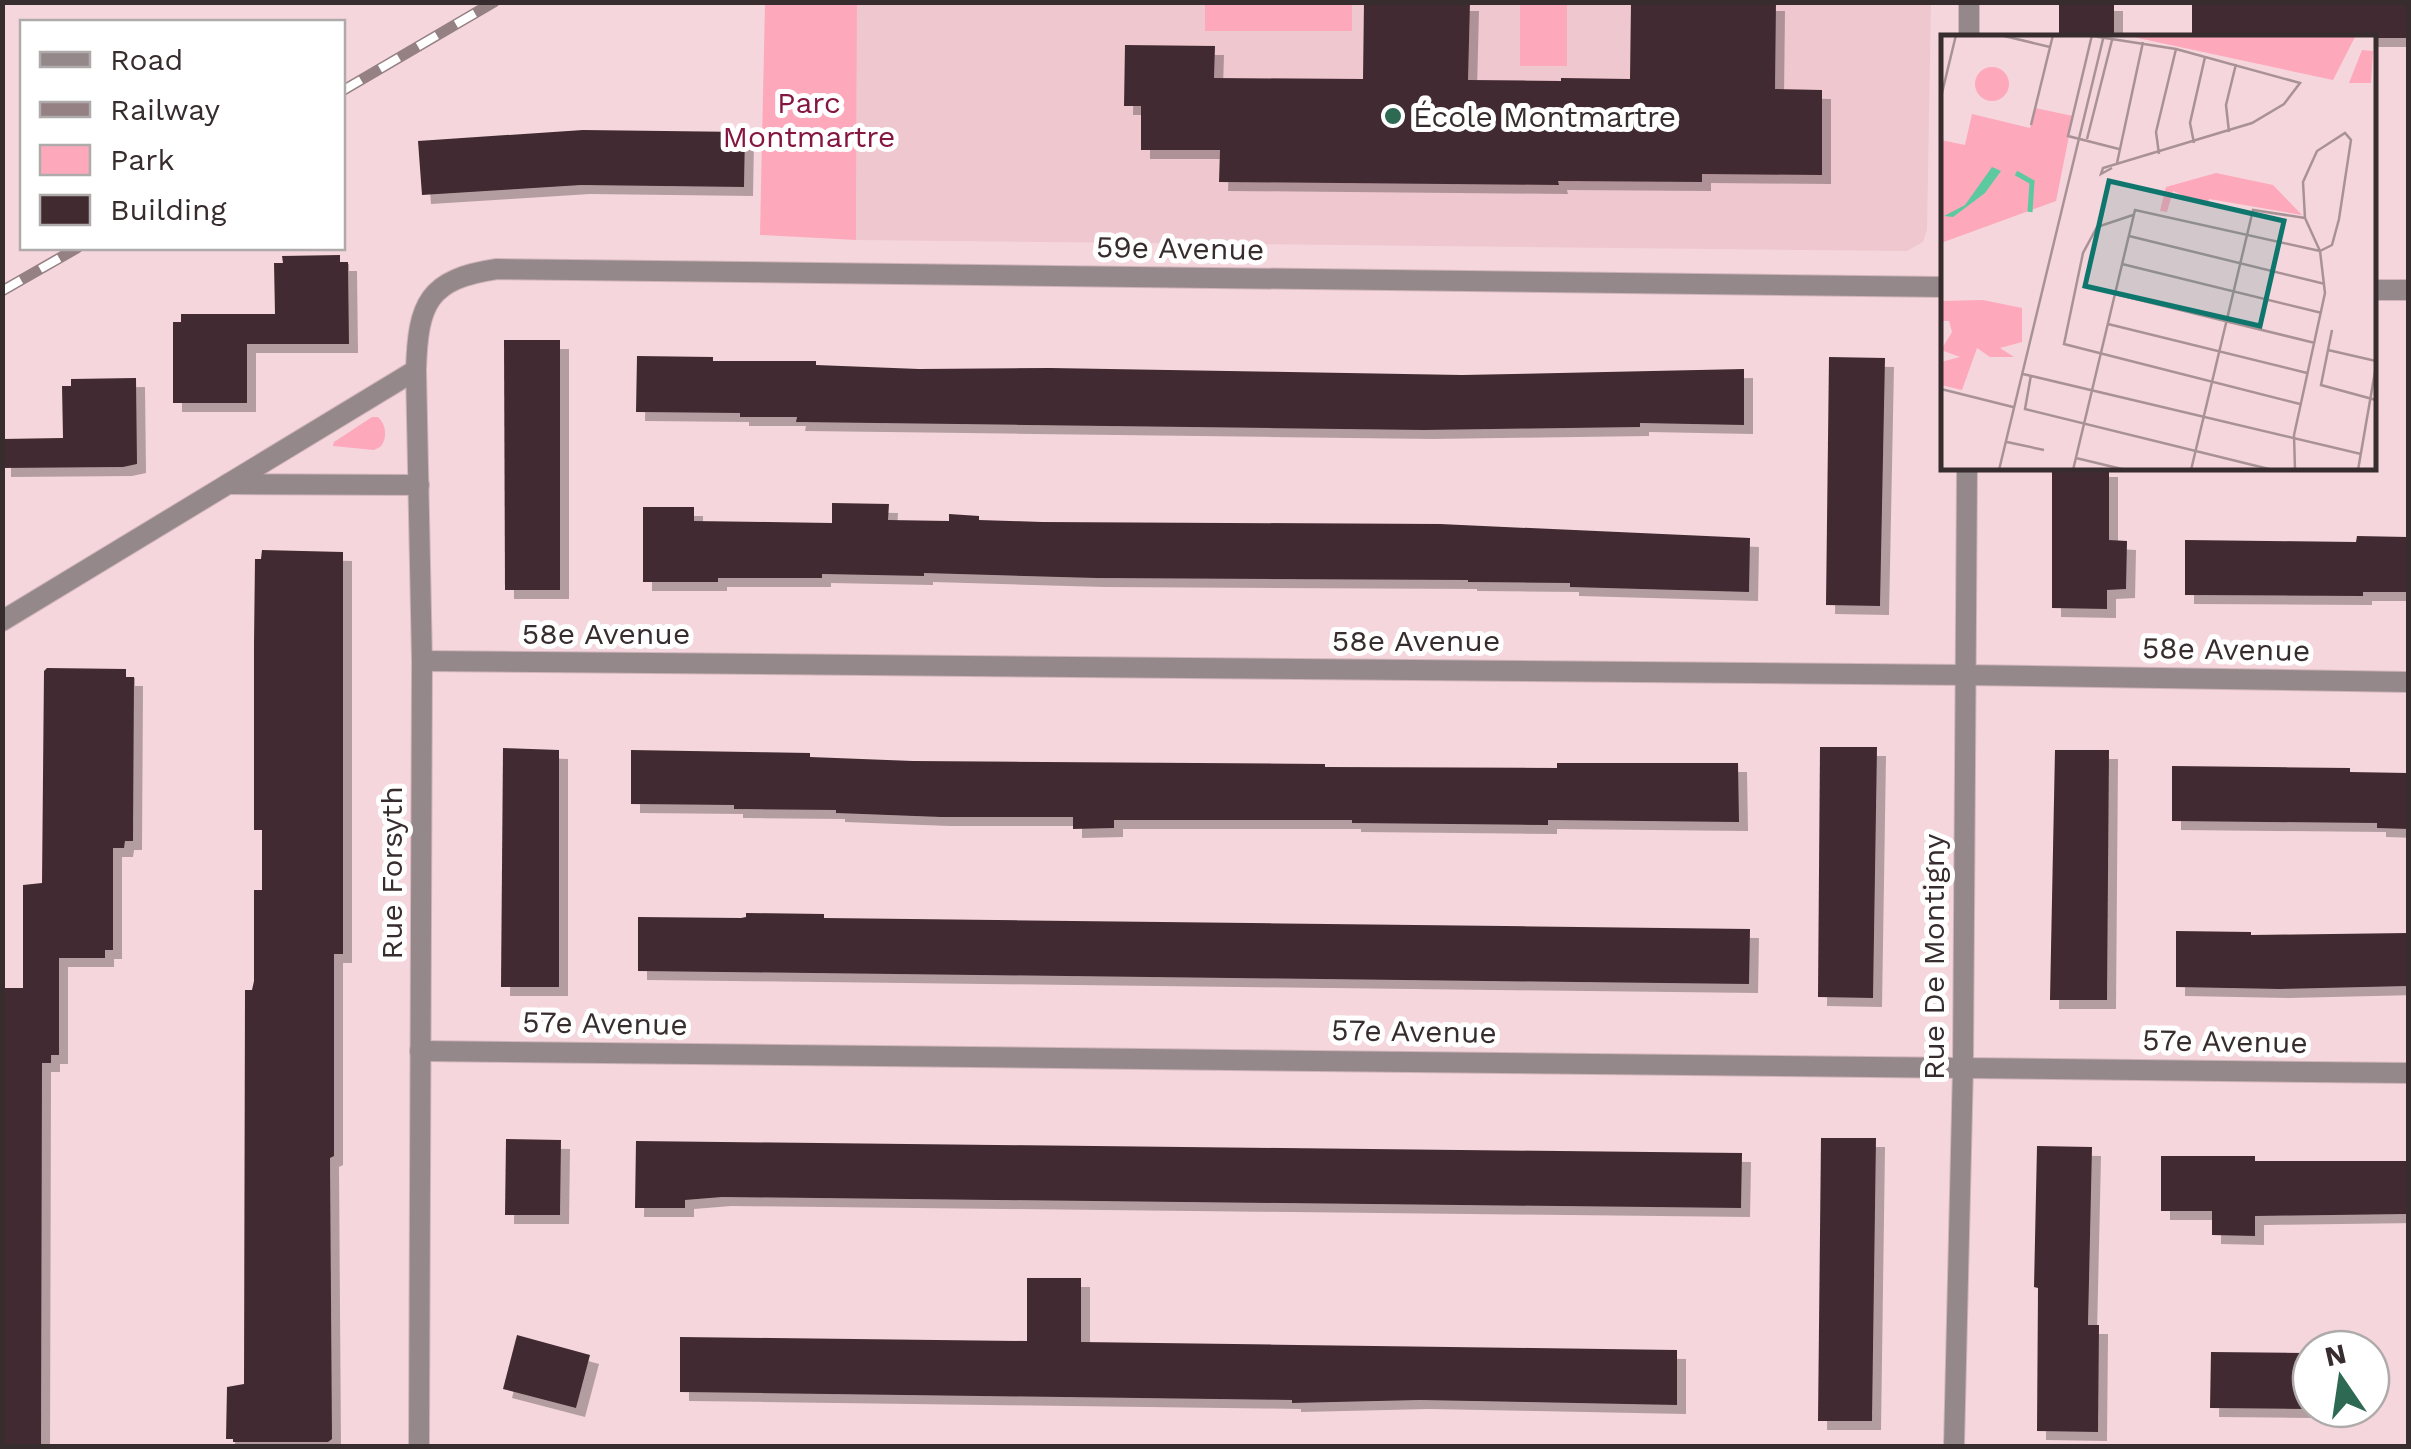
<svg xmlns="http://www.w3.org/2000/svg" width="2411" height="1449" font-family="'Work Sans',sans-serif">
<defs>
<filter id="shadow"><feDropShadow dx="9" dy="9" stdDeviation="0" flood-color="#0004"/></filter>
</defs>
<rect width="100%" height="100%" fill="#f5d6dc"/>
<polygon fill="#efc7cf" points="857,3 1931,3 1927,230 1923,242 1907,251 856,240"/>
<g fill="#fda8bb">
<polygon points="765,3 857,3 856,240 760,235"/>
<rect x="1205" y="3" width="147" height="28"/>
<rect x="1520" y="3" width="47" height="63"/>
<path d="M 372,417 L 378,417 C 386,424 388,439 380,447 L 374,450 L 333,446 L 334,442 Z"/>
</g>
<g fill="#422b30" filter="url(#shadow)">
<polygon points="1364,2 1470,2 1468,80 1561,81 1561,78 1630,79 1631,2 1776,2 1775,89 1822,90 1822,175 1702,174 1702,182 1558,181 1559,185 1219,182 1220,150 1141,150 1141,106 1124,106 1125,45 1215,46 1214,78 1363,79"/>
<rect x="2059" y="2" width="55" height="36"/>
<rect x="2192" y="2" width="216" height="36"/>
<polygon points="583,130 745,132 744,187 581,185 422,195 418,141"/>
<polygon points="340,255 340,262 348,262 349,344 247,344 247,403 173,403 173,322 181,322 181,314 275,314 274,263 283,263 282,256"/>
<polygon points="504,340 560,340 560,590 505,590"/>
<polygon points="637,356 713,357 713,361 816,361 816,365 919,369 1050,368 1462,375 1744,369 1744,425 1640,423 1640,427 1424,430 796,422 797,417 740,417 740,413 636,412"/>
<polygon points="1829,357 1885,358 1880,606 1826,605"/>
<polygon points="136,378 137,464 123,467 2,468 2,439 63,438 62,386 71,386 71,379"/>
<polygon points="2052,468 2109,468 2109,540 2127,541 2126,589 2107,590 2107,609 2052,608"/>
<polygon points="832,503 889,504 888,520 949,521 949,514 979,516 979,520 1042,522 1440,524 1750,538 1749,592 1570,587 1570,583 1468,582 1468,580 1096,578 924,573 924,576 822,574 822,578 718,578 718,582 643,582 643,507 694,507 694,521 832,523"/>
<polygon points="2357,536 2408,537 2408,592 2363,592 2363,596 2185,595 2185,540 2356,542"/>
<polygon points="262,550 343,552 343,954 334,954 334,1156 330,1158 332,1439 328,1442 233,1442 233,1439 226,1439 227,1387 244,1384 245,990 252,990 254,981 254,890 262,890 262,830 254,830 254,643 255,559 261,559"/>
<polygon points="47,668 126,669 126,677 134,677 133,841 125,841 124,848 113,848 113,950 105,950 105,958 59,958 59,1055 51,1055 51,1063 42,1063 41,1446 2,1446 2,988 23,988 23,885 42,883 44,671"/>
<polygon points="1820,747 1877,747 1873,998 1818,997"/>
<polygon points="503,748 559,750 559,987 501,987"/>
<polygon points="631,750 810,753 810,757 913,761 1325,764 1325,767 1557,768 1557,763 1738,763 1739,822 1548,820 1548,825 1352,823 1352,820 1114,820 1114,828 1073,829 1073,817 941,817 836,813 836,810 734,809 734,805 631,804"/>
<polygon points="2055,750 2109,750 2107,1000 2050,1000"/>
<polygon points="2172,766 2350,768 2350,772 2408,773 2408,829 2377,828 2377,823 2172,821"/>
<polygon points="746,913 824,914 824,918 1750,929 1749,984 638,971 638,917 741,918 746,917"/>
<polygon points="2176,931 2251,932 2251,935 2408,933 2408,986 2280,989 2176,987"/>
<polygon points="1821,1138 1876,1138 1872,1421 1818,1421"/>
<polygon points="506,1139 561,1140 560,1215 505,1215"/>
<polygon points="636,1141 1742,1153 1741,1208 722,1197 685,1200 685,1208 635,1208"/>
<polygon points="2037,1146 2092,1147 2088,1325 2099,1325 2098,1432 2037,1431 2038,1288 2034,1287"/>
<polygon points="2161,1156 2255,1156 2255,1161 2408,1161 2408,1214 2255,1216 2255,1236 2212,1235 2212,1211 2161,1211"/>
<polygon points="1027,1278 1081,1278 1081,1342 1677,1350 1677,1405 1420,1400 1292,1403 1292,1400 680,1392 680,1337 1027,1341"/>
<polygon points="517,1335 590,1355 576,1408 503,1389"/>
<polygon points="2211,1352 2311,1353 2311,1409 2210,1408"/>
</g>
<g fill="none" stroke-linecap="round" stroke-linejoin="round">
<defs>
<g id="minor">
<polyline points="1969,2 1969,38"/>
<polyline points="2374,290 2408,290"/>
<polyline points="228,484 419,485"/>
<polyline points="2,621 416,370"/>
<polyline points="422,661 1964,675 2408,682"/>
<polyline points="420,1051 2408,1073"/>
<path d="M 419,1446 L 422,661 L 416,370 C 418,303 428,279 497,269 L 1944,287"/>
<polyline points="1954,1446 1963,1067 1967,468"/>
</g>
</defs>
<use href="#minor" stroke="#cfb4b9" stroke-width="22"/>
<use href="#minor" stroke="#95888b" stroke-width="20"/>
<defs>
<g id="rail">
<polyline points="342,91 494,2"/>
<polyline points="2,291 77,248"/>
</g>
</defs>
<use href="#rail" stroke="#958084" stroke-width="11"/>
<use href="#rail" stroke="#fff" stroke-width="8" stroke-dasharray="22" stroke-linecap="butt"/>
</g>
<circle fill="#2d6953" stroke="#fff" stroke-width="4" cx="1393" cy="116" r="10"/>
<g text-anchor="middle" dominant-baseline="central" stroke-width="10" stroke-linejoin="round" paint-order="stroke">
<g font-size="30" fill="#85163f" stroke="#fff">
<text x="809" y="102">Parc<tspan x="809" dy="34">Montmartre</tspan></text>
</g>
<g font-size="30" fill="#372c2e" stroke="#fff" text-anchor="start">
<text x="1413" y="116">École Montmartre</text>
</g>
<g font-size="30" fill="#372c2e" stroke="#fff">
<text transform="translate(1180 248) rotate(1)">59e Avenue</text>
<text x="606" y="633">58e Avenue</text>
<text x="1416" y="640">58e Avenue</text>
<text transform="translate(2226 649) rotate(1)">58e Avenue</text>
<text transform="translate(391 873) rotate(-90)">Rue Forsyth</text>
<text transform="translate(1933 957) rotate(-90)">Rue De Montigny</text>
<text transform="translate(605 1023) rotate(1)">57e Avenue</text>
<text transform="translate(1414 1031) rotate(1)">57e Avenue</text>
<text transform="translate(2225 1041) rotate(1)">57e Avenue</text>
</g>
</g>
<g transform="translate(1941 35)">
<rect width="435" height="435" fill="#f5d6dc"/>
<path d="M 183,0 L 415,0 L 392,45 ZM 421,15 L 432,16 L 430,48 L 408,48 ZM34 49a17 17 0 1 1 34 0a17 17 0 1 1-34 0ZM 94,73 L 132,81 L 115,166 L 0,208 L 0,105 L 24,110 L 31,79 L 89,93 ZM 275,138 L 332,150 L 361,180 L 268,164 L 266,171 L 232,156 L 226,177 L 219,176 L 225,152 ZM 42,265 L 81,273 L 81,307 L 59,313 L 73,322 L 49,322 L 36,313 L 21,355 L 0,350 L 0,327 L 19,322 L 0,315 L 11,297 L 8,286 L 0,286 L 0,266 Z" fill="#fda8bb"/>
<path d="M 51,132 L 60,136 L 44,158 L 12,182 L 3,181 L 24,170 Z" fill="#5cc9a1"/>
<path fill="none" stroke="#5cc9a1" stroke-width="5" d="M 75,138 L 91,147 L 89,177"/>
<path fill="none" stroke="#a99296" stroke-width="2.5" d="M 59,0 L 109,12M 145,0 L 235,14 L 359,48 L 343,69 L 311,88 L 162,133 L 160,139 L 171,133M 151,0 L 127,101 L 178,114M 0,62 L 15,0M 90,90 L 112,0M 288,97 L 285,70 L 295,29M 146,104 L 171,5M 253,108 L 249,88 L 264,22M 218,119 L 215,97 L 235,14M 176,128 L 202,7M 192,180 L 156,192 L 142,218 L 123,309 L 359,369M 188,201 L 384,249M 181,229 L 381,278M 174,259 L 374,308M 167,289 L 366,338M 391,295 L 380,350 L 435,365M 387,315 L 435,326M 82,339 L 420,419M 90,340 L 84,374 L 332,435M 0,354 L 72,372M 66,407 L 103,415M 135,423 L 185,435M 58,435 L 163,0M 132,435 L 194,175 L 379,216M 250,435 L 312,175 L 364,183M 354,435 L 353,400 L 384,258 L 379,216 L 364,183 L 362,147 L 376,116 L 404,98 L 410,105 L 398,184 L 391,210 L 379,216M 417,435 L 435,331"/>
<path fill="#0f766e" fill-opacity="0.15" stroke="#0f766e" stroke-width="5" d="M 168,146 L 343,186 L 319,291 L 144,251 Z"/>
<rect width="435" height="435" fill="none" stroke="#372c2e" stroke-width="5"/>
</g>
<rect width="2411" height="1449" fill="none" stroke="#372c2e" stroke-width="10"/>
<rect x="20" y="20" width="325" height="230" fill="#ffffff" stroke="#afabab" stroke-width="2.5"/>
<rect x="40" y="52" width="50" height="15" fill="#95888b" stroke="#afabab" stroke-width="2.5"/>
<text x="110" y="70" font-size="30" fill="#372c2e">Road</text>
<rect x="40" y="102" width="50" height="15" fill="#958084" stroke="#afabab" stroke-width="2.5"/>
<text x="110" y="120" font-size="30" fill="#372c2e">Railway</text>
<rect x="40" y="145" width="50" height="30" fill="#fda8bb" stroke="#afabab" stroke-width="2.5"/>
<text x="110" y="170" font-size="30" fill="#372c2e">Park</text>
<rect x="40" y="195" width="50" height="30" fill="#422b30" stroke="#afabab" stroke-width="2.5"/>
<text x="110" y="220" font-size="30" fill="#372c2e">Building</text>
<g transform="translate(2341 1379) rotate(347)"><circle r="48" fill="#ffffff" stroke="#afabab" stroke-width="2.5"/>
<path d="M0-8L18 38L0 25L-18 38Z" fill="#2d6953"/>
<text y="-15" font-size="28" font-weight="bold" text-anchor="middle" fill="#372c2e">N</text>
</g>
</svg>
